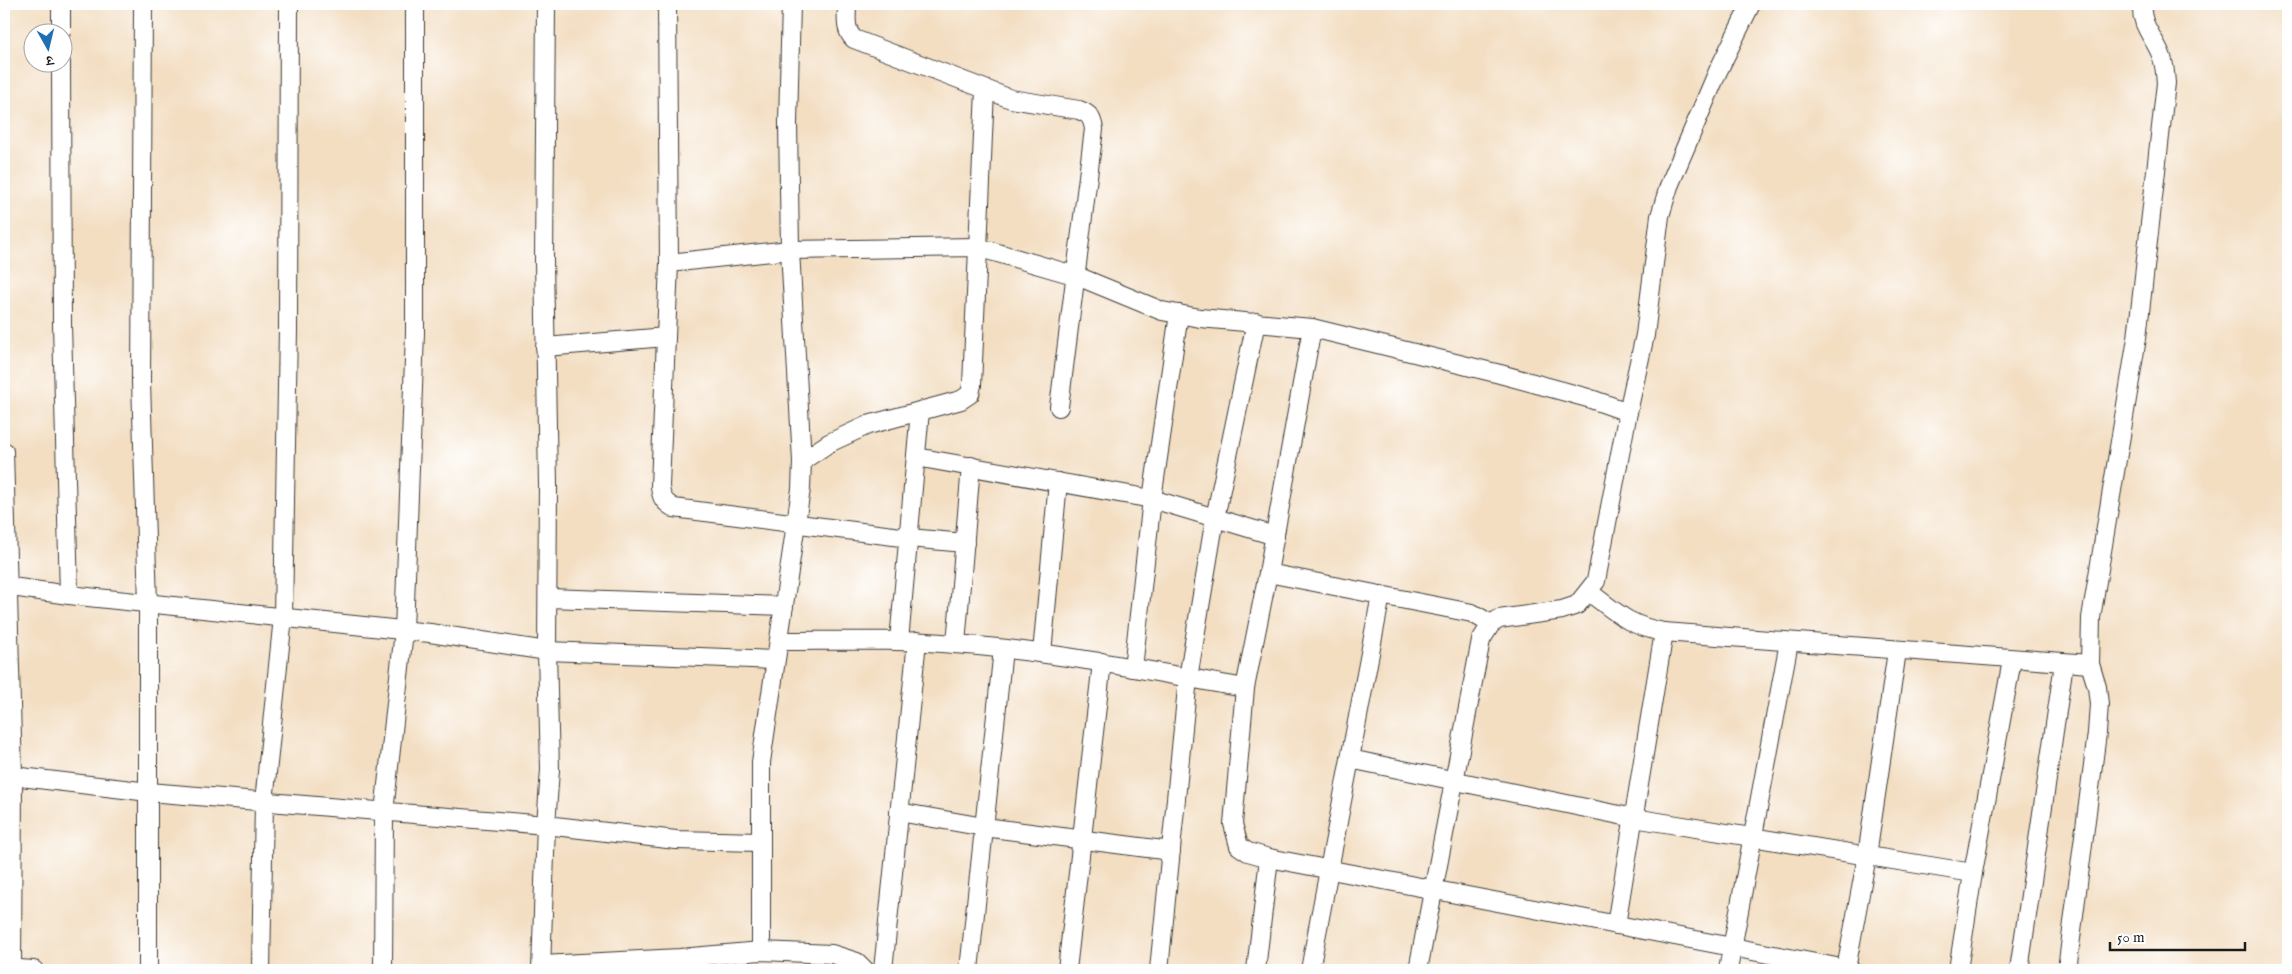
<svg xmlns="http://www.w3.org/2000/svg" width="2292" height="974" font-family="'IM FELL English','Noto Serif Devanagari',serif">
<rect width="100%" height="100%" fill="#fff"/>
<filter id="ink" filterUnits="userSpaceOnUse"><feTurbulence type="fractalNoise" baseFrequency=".02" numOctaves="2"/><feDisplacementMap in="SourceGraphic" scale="10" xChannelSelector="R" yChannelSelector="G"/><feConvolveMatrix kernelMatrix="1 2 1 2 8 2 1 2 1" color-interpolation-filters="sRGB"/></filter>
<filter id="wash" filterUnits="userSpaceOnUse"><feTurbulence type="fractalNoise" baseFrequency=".0096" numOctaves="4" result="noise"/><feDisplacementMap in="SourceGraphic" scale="20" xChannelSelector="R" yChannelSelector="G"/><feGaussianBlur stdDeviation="1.12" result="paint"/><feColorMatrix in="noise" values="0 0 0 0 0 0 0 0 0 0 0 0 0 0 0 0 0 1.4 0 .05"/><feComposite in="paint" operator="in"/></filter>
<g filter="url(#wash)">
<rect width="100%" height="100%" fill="#f3dec2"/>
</g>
<g filter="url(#ink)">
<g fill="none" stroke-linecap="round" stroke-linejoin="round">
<defs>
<g id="street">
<polyline points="61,4 61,32"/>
<polyline points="143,4 141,382 148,603 148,970"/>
<path d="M 667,4 L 669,263 L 660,486 C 661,498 664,502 674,508 L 909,538 L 965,543"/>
<path d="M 847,4 C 847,16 844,30 854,39 L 1011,99 L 1079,110 C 1090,114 1092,118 1094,129 L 1059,407"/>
<polyline points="61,62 62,324 69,595"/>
<polyline points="669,263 790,250 977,247 1077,276 1162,311 1200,318 1312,328 1500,374 1588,398 1628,412"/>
<polyline points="1312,328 1268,573 1245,688 1233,824 1239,846 1248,852 1269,858 1852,970"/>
<polyline points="545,347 666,337"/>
<polyline points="4,451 13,775 12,970"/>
<polyline points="916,457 1152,499 1275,536"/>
<polyline points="802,461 829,443 868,425 961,400 970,394 972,385 985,90"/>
<polyline points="1268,573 1472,613 1491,624"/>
<polyline points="4,586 69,595 430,633 547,651 775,660"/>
<path d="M 1589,592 C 1617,613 1629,626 1664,632 L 2090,664"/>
<polyline points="548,598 784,606"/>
<path d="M 780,641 C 838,641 896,639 954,644 C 1052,651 1149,671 1245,688"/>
<polyline points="899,641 920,411"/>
<polyline points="956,644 971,466"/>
<polyline points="1042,653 1058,482"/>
<polyline points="1133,668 1152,499 1179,314"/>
<polyline points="1350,759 1634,818 1973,873"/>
<polyline points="4,775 149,792 546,825 676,840 760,842"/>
<polyline points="899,812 984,827 1171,851"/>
<polyline points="1616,925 1664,632"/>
<polyline points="761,951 761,762 801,489 802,461 790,250 788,123 791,4"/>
<polyline points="542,965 680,958 761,951 832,954 857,962 865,970"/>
<polyline points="4,968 34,970"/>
<polyline points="1846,969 1867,856 1897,651"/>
<polyline points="261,970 264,802 283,617 288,330 289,4"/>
<polyline points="383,970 384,812 404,631 415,333 415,4"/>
<polyline points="541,970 546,825 550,770 547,651 548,484 544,260 546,4"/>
<polyline points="883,970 917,641"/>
<polyline points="969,970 1003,649"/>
<polyline points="1067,970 1102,662"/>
<polyline points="1159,970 1188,678 1215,518 1256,322"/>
<polyline points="1256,970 1269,858"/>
<polyline points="1310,970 1381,595"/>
<polyline points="1418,970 1481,640 1491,624 1499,619 1562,610 1577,605 1596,581 1628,412 1645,335 1660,216 1669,186 1718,71 1751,4"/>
<polyline points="1728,970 1789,642"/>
<polyline points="1958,970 1973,873 2012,660"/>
<polyline points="2019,970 2064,663"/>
<path d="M 2067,970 L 2097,733 L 2099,704 L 2097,687 L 2090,664 L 2091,618 L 2137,338 L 2166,83 C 2165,74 2165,64 2161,55 C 2154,37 2140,25 2142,4"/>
</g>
</defs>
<use href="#street" stroke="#3c3935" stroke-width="20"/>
<use href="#street" stroke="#fff" stroke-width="18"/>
</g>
</g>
<rect width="2292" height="974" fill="none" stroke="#fff" stroke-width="20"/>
<g transform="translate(48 48) rotate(172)"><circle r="24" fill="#ffffff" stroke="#a4a4a4"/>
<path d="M0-4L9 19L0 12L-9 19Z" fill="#1f6fb2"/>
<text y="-8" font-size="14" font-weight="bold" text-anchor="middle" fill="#1c1c1c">उ</text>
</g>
<path d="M2110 942v8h135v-8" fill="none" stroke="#1c1c1c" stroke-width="2.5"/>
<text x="2117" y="942" font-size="15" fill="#1c1c1c" stroke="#ffffff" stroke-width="4" paint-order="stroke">50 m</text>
</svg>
